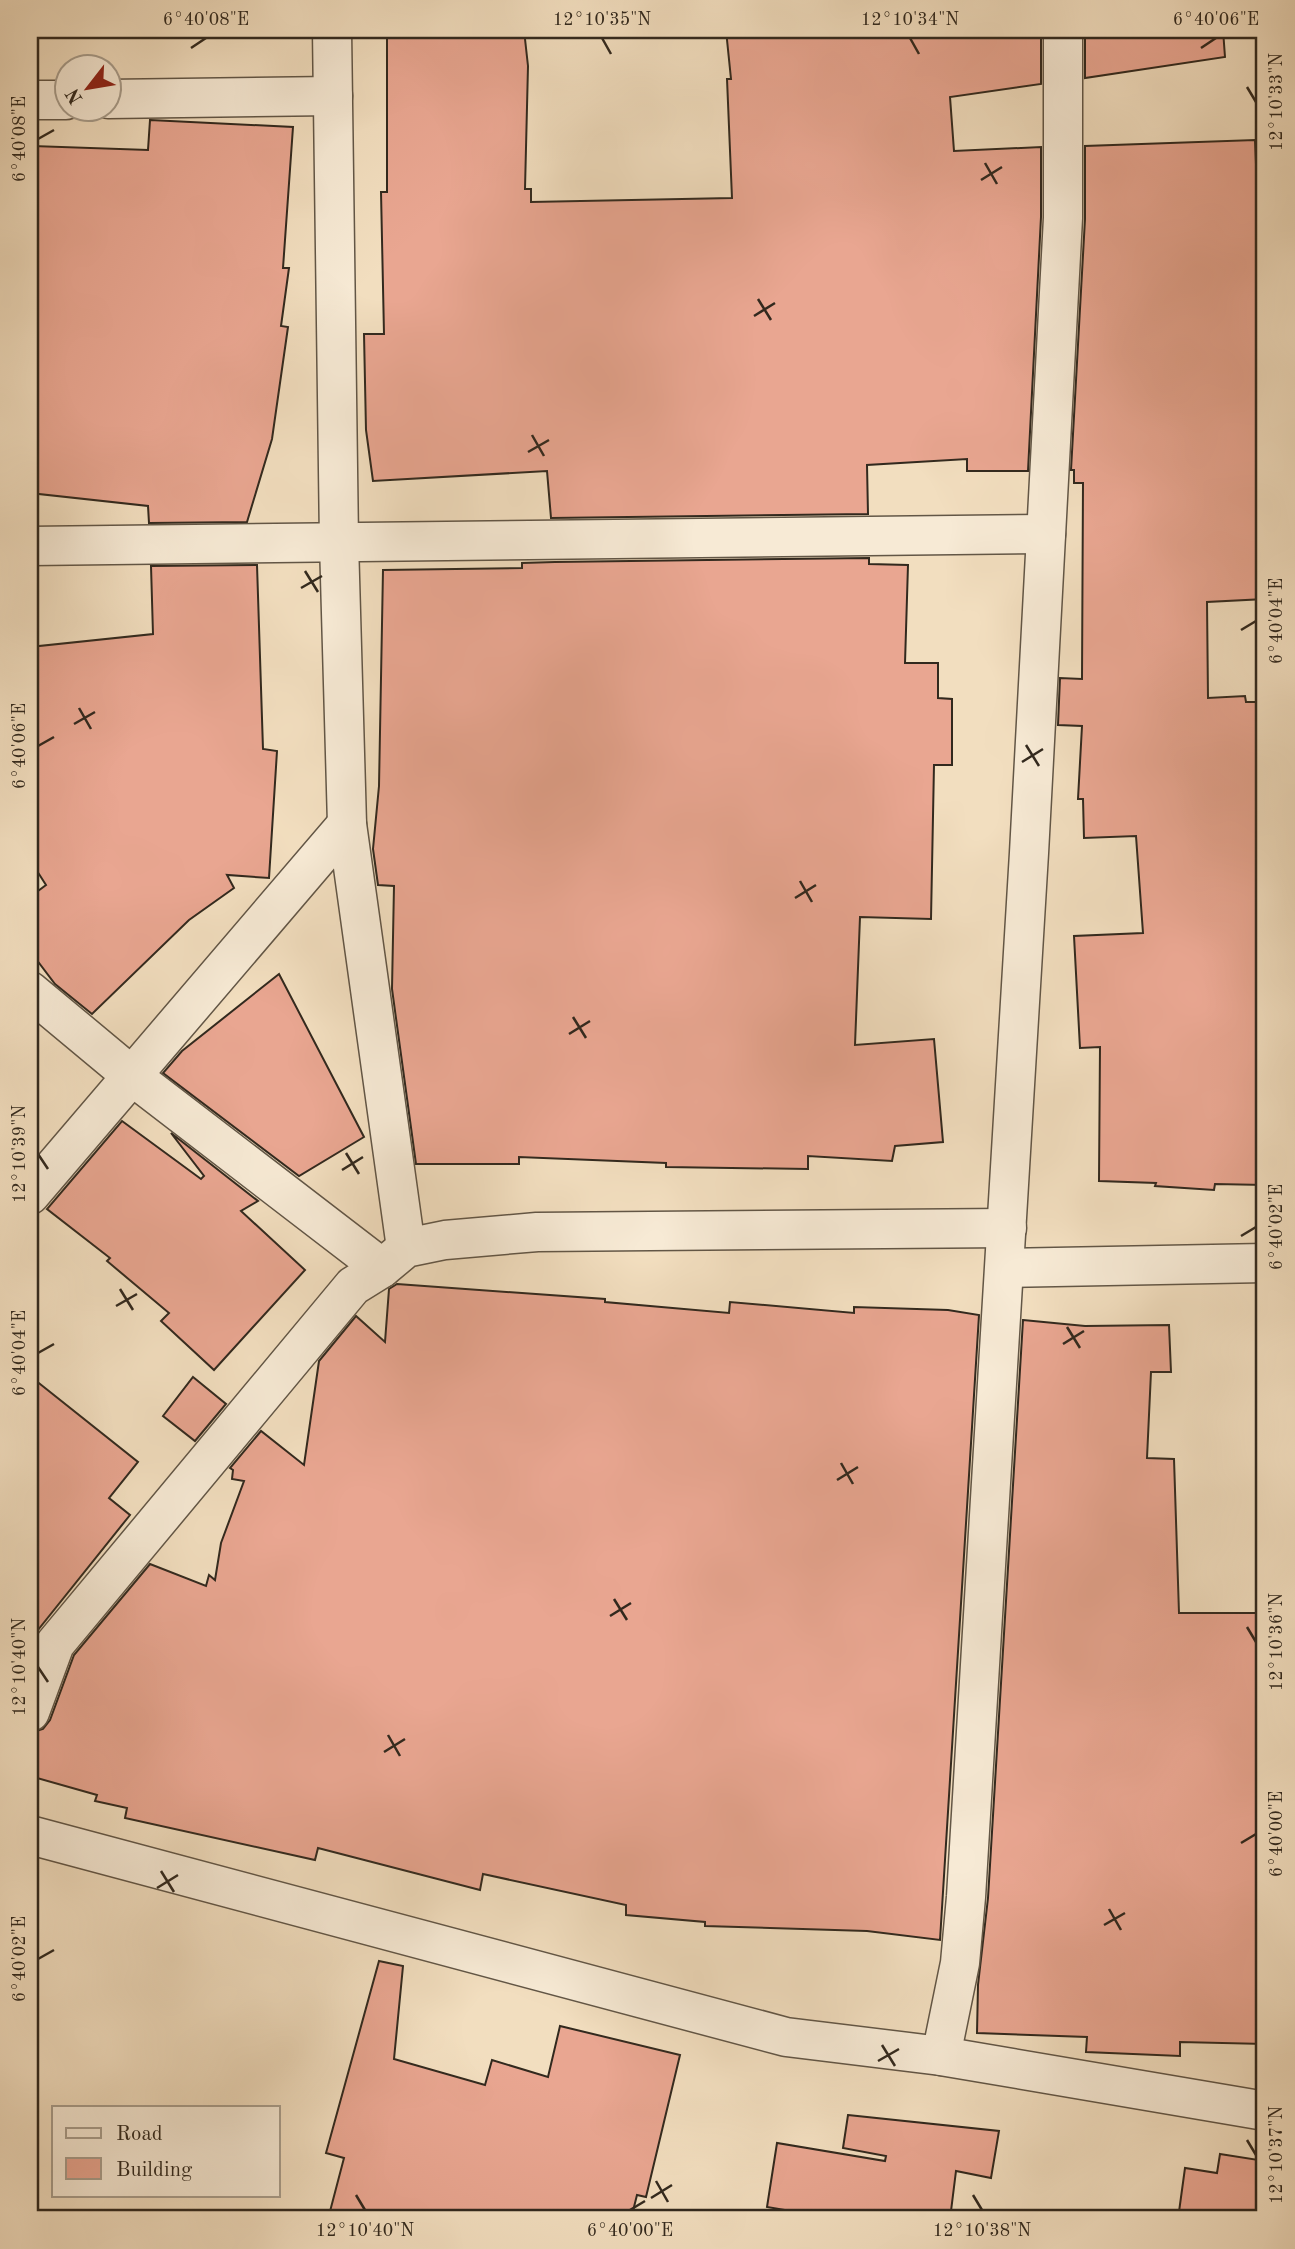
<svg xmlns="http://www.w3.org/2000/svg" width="1295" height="2249" font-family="'Old Standard TT',serif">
<rect width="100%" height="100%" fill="#f2debf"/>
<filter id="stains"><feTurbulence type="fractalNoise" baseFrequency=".00286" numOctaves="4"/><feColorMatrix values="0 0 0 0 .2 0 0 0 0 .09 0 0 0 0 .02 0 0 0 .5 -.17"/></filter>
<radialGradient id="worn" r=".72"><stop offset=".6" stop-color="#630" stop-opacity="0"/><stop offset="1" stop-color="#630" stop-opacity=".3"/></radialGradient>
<g fill="#e9a691" stroke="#32291e" stroke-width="2">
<polygon points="387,30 524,30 528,66 525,189 531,189 531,202 732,198 727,79 731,79 726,30 784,30 785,35 910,30 1041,30 1041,84 950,97 954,151 1041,147 1041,217 1028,471 967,471 967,459 867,465 868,514 551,518 547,471 373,481 366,430 364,334 384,334 381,192 387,192"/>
<polygon points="1085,30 1223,30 1225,57 1085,78"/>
<polygon points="150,120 293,127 283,268 289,268 281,326 288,327 272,439 247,522 149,523 148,506 30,493 30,207 33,146 148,150"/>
<polygon points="1255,140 1261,284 1265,283 1265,599 1207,602 1208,698 1245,696 1246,702 1263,702 1265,1185 1215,1184 1214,1190 1155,1186 1156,1183 1099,1181 1100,1047 1080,1048 1074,936 1143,933 1136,836 1084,838 1083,799 1078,799 1082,726 1058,725 1060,678 1082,679 1083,483 1074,483 1074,470 1071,470 1085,219 1085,146"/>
<polygon points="869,558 869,564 908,565 905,663 938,663 938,698 952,699 952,765 934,765 931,919 860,917 855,1045 934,1039 943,1142 895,1146 892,1161 808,1156 808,1169 666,1167 666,1163 519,1157 519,1164 416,1164 392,989 394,886 378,885 373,849 379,786 383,570 522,568 522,563 555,562"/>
<polygon points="257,565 263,749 277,751 269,878 227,875 234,888 189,920 92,1014 55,984 30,951 30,897 46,885 30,860 30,647 153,634 151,566"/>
<polygon points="279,974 364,1137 299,1176 163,1073 182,1051"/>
<polygon points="122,1121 201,1179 204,1176 171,1133 258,1201 241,1211 305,1270 214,1370 161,1321 169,1313 107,1261 110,1258 47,1209"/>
<polygon points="397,1284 605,1299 605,1302 729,1313 730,1302 854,1313 854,1307 948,1310 979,1315 940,1940 867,1931 705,1926 705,1922 626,1915 626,1905 483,1874 480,1890 318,1848 315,1860 125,1818 127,1808 95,1801 97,1795 30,1776 30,1733 43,1729 50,1720 74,1655 150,1564 206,1586 209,1575 215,1580 221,1543 244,1481 232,1479 233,1470 230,1468 261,1431 304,1465 319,1361 356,1316 385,1342 389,1289"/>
<polygon points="1023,1320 1085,1326 1169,1325 1171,1372 1151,1372 1147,1458 1174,1459 1179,1613 1265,1613 1265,2044 1180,2042 1180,2056 1086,2052 1087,2037 977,2033 978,1985 988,1898"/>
<polygon points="30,1376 138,1462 109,1498 130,1515 38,1630 30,1649"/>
<polygon points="193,1377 226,1404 195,1441 163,1416"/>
<polygon points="379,1961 403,1966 394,2059 485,2085 492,2060 548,2077 560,2026 680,2055 646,2197 637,2195 631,2219 328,2219 344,2158 326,2153"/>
<polygon points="848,2115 999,2131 991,2178 956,2171 950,2219 838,2219 767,2207 777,2143 885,2161 886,2156 843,2148"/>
<polygon points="1220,2154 1265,2161 1265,2219 1178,2219 1185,2168 1217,2173"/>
</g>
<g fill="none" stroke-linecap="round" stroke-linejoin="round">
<defs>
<g id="minor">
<polyline points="332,30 339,542 347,824 406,1248"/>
<polyline points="108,99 333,96"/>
<polyline points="30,100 66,100"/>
<polyline points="30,546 1046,534"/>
<polyline points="30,991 132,1076 382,1268"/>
<polyline points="30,1195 347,824"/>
<polyline points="1005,1268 1265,1263"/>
<polyline points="30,1712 55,1644 353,1286 382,1268 406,1248 445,1240 537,1232 1007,1228"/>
<polyline points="30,1835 786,2037 941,2056 1265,2111"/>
<polyline points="941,2056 960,1963 966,1897 1029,853 1063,218 1063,30"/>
</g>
</defs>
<use href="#minor" stroke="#625646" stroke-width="41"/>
<use href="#minor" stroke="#f7ead5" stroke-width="38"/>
</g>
<path fill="none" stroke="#32291e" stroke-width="2.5" d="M 602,38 L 611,54M 910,38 L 919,54M 191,48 L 206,38M 1201,48 L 1216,38M 1247,87 L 1256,102M 38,139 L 54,130M 985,163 L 997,184M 981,180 L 1002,167M 758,299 L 771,320M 754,316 L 775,303M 532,435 L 544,456M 528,452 L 549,440M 305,571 L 318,592M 301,588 L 322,576M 1241,630 L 1256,621M 79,708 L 91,729M 74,724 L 95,712M 1026,745 L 1039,766M 38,746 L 54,737M 1022,762 L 1043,749M 800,881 L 812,902M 795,898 L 816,885M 573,1017 L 586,1038M 569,1034 L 590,1021M 346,1153 L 359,1174M 38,1154 L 48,1169M 342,1170 L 363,1157M 1241,1236 L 1256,1227M 120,1289 L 133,1310M 116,1306 L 137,1294M 1067,1327 L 1080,1348M 1063,1344 L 1084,1331M 38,1353 L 54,1344M 841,1463 L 853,1484M 837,1480 L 858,1467M 614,1599 L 627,1620M 610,1616 L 631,1603M 1247,1627 L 1256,1642M 38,1667 L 48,1682M 388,1735 L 400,1756M 384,1752 L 405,1739M 1241,1843 L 1256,1834M 161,1871 L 174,1892M 157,1888 L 178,1875M 1109,1909 L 1121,1930M 1104,1925 L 1125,1913M 38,1959 L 54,1950M 882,2045 L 895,2066M 878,2061 L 899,2049M 1247,2140 L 1256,2155M 656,2181 L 668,2202M 356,2195 L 365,2210M 973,2195 L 982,2210M 651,2198 L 672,2185M 630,2210 L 645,2201"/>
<rect width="1295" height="2249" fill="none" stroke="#f2debf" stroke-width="77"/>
<rect x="52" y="2106" width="228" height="91" fill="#f7ead5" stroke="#a89d8c" stroke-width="2"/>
<rect x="66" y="2128" width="35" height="10" fill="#f7ead5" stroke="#a89d8c" stroke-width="2"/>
<text x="116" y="2140" font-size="21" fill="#32291e">Road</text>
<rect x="66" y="2158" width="35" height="21" fill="#e9a691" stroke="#a89d8c" stroke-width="2"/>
<text x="116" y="2176" font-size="21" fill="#32291e">Building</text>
<g transform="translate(88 88) rotate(239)"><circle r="33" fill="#f7ead5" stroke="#a89d8c" stroke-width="2"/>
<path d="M0-5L12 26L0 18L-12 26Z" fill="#8f2418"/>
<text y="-10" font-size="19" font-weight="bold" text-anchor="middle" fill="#32291e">N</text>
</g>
<rect x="38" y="38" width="1218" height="2172" fill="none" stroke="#32291e" stroke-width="2.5"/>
<g font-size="18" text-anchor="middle" fill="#32291e">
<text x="206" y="25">6°40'08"E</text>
<text x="602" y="25">12°10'35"N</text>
<text x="910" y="25">12°10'34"N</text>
<text x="1216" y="25">6°40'06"E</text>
<text transform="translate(1276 102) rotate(-90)" y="6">12°10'33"N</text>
<text transform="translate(19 139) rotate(-90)" y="6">6°40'08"E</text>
<text transform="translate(1276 621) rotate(-90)" y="6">6°40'04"E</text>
<text transform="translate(19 746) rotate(-90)" y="6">6°40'06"E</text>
<text transform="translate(19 1154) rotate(-90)" y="6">12°10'39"N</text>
<text transform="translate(1276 1227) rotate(-90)" y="6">6°40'02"E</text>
<text transform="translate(19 1353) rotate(-90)" y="6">6°40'04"E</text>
<text transform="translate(1276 1642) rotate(-90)" y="6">12°10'36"N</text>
<text transform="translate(19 1667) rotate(-90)" y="6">12°10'40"N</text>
<text transform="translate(1276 1834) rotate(-90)" y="6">6°40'00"E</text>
<text transform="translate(19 1959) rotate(-90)" y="6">6°40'02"E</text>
<text transform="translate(1276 2155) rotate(-90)" y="6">12°10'37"N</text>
<text x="365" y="2236">12°10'40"N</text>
<text x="630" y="2236">6°40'00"E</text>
<text x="982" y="2236">12°10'38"N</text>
</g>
<rect width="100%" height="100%" filter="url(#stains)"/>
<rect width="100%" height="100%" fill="url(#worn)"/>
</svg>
